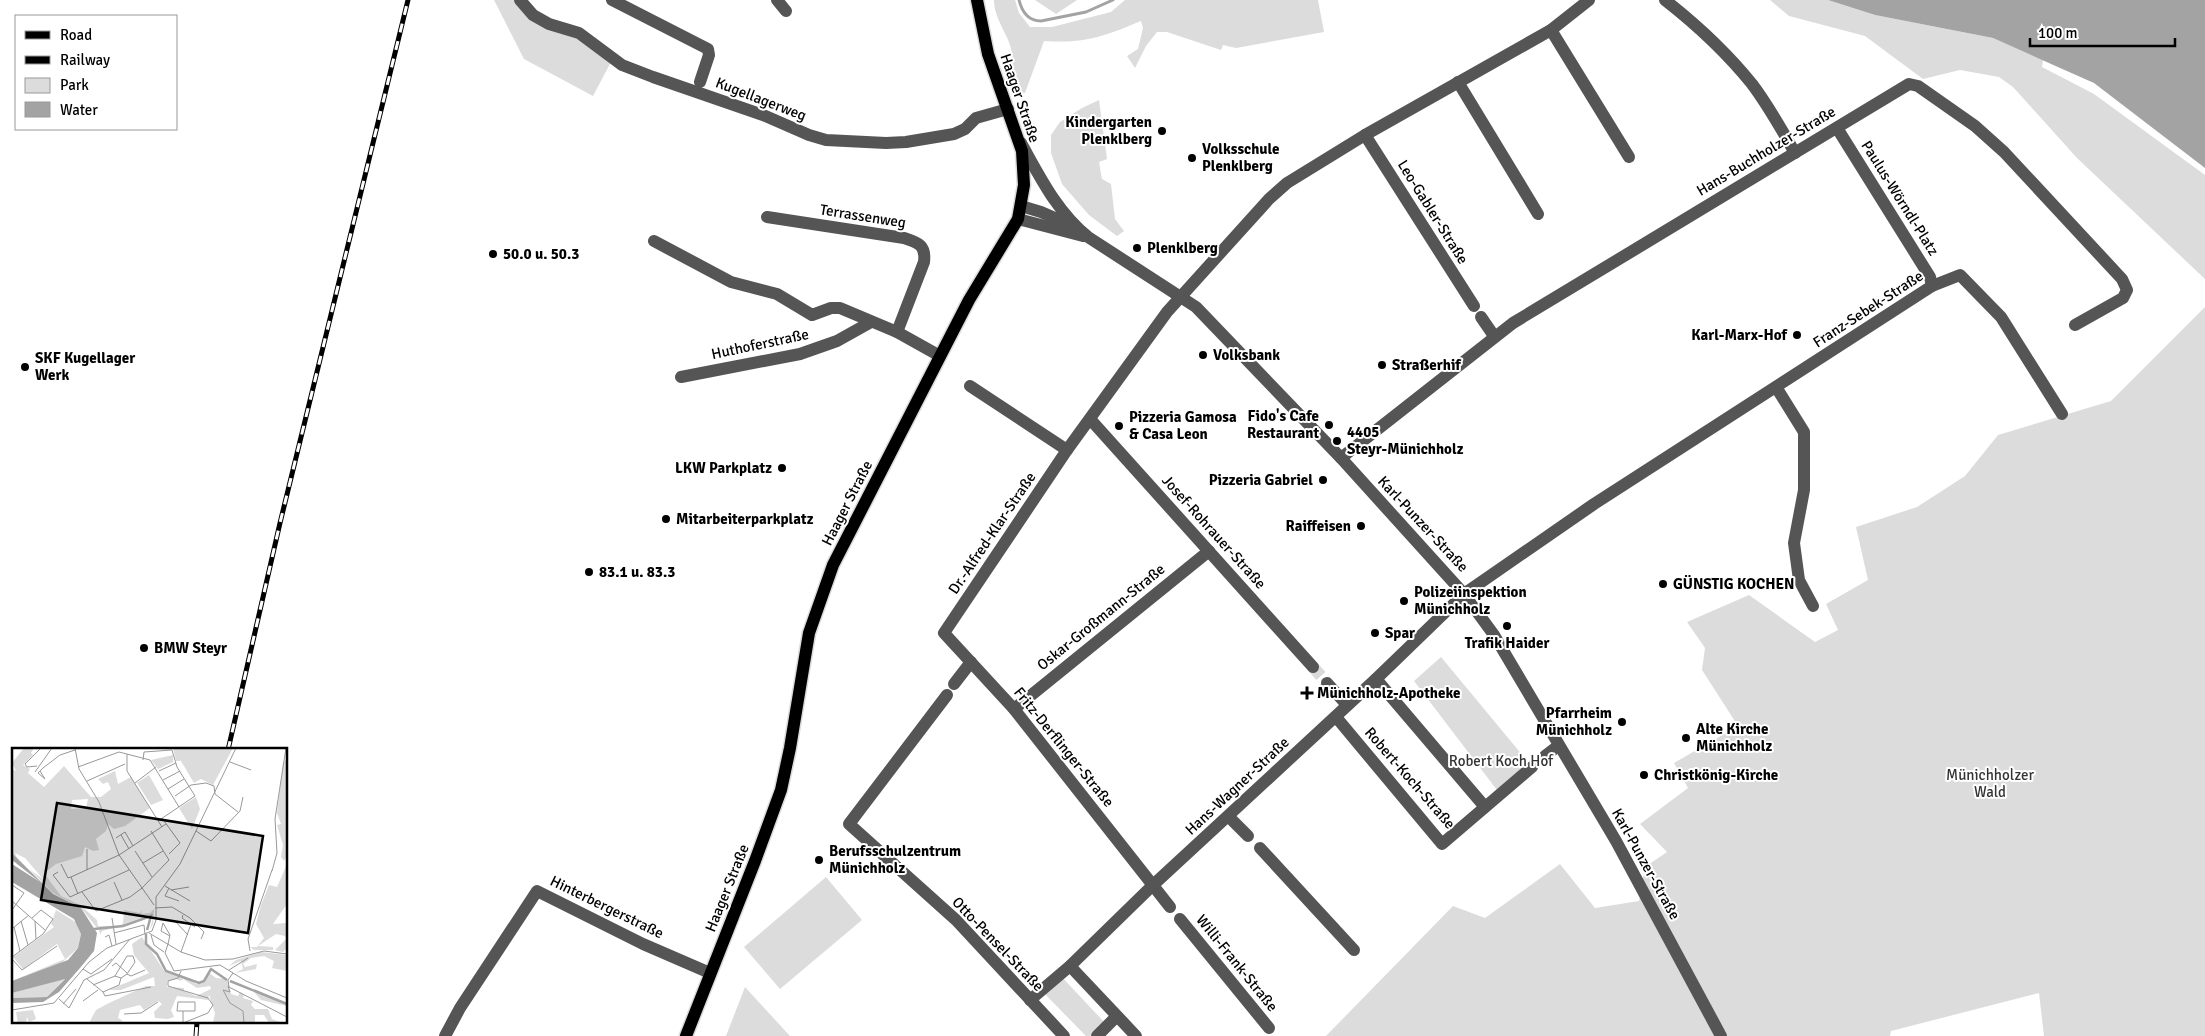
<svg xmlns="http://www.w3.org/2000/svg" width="2205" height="1036" font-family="Signika,sans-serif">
<rect width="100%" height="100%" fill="#fff"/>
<g fill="#dcdcdc">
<polygon points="494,0 516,0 573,34 611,62 593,96 524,59"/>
<path d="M 994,0 L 1015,0 L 1019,13 L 1030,27 L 1052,27 L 1111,12 L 1125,0 L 1318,0 L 1324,32 L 1236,48 L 1223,45 L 1221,50 L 1167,32 L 1157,32 L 1146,46 L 1135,68 L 1127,56 L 1138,49 L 1143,28 L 1141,21 C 1105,36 1084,44 1044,41 L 1025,93 L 1015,93 C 1009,78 1014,68 1012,53 C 1009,34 994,20 994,0 Z"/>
<polygon points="1035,0 1077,0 1056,14"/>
<polygon points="1770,0 1828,0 1875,15 1993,38 2043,60 2042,67 2094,94 2205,175 2205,279 2077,158 2013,87 1999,77 1960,70 1923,79 1865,36 1789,16"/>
<polygon points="1099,100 1107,159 1099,162 1102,179 1111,184 1115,219 1124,231 1117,236 1089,215 1062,184 1051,153 1051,135 1060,122 1082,108"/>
<polygon points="2205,307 2205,1036 2044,1036 2039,993 1891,1031 1890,1036 1326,1036 1453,906 1485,918 1560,864 1595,908 1639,901 1645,867 1667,852 1640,824 1688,788 1674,763 1738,726 1702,670 1705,648 1687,622 1749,595 1815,642 1838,630 1826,604 1868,580 1856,527 1917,507 1965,476 1998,435 2111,401"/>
<polygon points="1441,657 1529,763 1500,794 1414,681"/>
<polygon points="826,877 862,920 780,989 744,947"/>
<polygon points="1059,974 1104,1022 1090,1036 1086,1036 1041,990"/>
<polygon points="745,987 790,1036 726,1036"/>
</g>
<polygon fill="#a3a3a3" points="1828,0 2205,0 2205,168 2094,83 1993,38 1875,15"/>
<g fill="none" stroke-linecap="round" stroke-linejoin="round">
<path stroke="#a3a3a3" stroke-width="3" d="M 1019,0 C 1022,12 1028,21 1041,21 L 1086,12 L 1113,0"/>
<polyline stroke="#d9d9d9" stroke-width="12" stroke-dasharray="12 6" stroke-linecap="butt" points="1313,667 1327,683"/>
<defs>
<polyline id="major" points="686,1036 755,861 781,790 790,748 809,633 833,565 969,300 1018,219 1024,185 1022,151 988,54 977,0"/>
</defs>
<use href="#major" stroke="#dbdbdb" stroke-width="15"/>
<g stroke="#555" stroke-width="12">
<polyline points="520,0 533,15 549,24 579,33 622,65 653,77 763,115 809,135 826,140 886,143 906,142 954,134 965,129 976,118 1008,109"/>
<polyline points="612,0 708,49 709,55 700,82"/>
<polyline points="777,0 786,11"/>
<path d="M 1665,0 C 1697,25 1727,53 1752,84 C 1768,105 1782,130 1795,153"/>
<polyline points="1551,30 1629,157"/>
<polyline points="1458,82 1538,214"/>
<polyline points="1837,128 1930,277 1932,286"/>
<polyline points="1365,135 1474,306"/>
<path d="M 1021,143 C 1040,177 1057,212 1088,237 L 1196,307 L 1341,458 L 1464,594 L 1494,635 L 1616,841 L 1721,1036"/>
<polyline points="1021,206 1041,212 1073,226"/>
<path d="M 767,217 L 904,238 C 919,243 926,245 924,262 L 897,332"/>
<polyline points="1018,219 1083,236"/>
<polyline points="654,241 731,282 777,294 812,315 831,308 840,308 897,332 940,356"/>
<polyline points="1481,317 1494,336"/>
<polyline points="681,377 800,354 837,341 871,322"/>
<polyline points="970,386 1067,450"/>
<polyline points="1776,387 1804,432 1804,490 1794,543 1799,580 1813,606"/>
<polyline points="1090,419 1313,667"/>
<polyline points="1341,458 1513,323 1909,84 1918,86 1975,126 2004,152 2122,279 2127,290 2123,298 2075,325"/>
<polyline points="1376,679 1485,807"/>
<polyline points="1327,683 1347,705"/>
<polyline points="954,684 971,662"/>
<polyline points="947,695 849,824 956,920 1064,1036"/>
<polyline points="1014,709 1209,551"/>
<polyline points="1336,717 1442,844 1532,767"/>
<polyline points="1545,756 1558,746"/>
<polyline points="1229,817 1248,836"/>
<polyline points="1260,848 1354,950"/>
<polyline points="1170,907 1014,709 944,633 1067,450 1167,312 1269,199 1287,183 1365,135 1551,30 1589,0"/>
<polyline points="1180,919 1269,1028"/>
<polyline points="1070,966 1136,1036"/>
<polyline points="1030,1000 1070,966 1152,886 1376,679 1464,594 1594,504 1932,286 1960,275 2001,317 2062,414"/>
<polyline points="445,1036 460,1008 537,891 643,944 710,973"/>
<polyline points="1097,1036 1116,1017"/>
</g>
<use href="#major" stroke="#000" stroke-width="12"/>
<defs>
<g id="rail">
<polyline points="228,750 280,523 408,0"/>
<polyline points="196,1036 197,1022"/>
</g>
</defs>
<use href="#rail" stroke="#000" stroke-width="5"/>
<use href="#rail" stroke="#fff" stroke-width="3" stroke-dasharray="9" stroke-linecap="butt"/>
</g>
<g fill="#000" stroke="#fff" stroke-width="2">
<circle cx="1162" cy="131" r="5"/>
<circle cx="1192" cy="158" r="5"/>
<circle cx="1137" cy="248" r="5"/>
<circle cx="493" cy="254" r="5"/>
<circle cx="1797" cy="335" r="5"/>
<circle cx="1203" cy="355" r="5"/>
<circle cx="1382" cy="365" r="5"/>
<circle cx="25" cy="367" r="5"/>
<circle cx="1329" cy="425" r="5"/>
<circle cx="1119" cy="426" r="5"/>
<circle cx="1337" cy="441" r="5"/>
<circle cx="782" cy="468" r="5"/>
<circle cx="1323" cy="480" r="5"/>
<circle cx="666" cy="519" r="5"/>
<circle cx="1361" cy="526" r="5"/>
<circle cx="589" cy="572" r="5"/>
<circle cx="1663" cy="584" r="5"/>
<circle cx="1404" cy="601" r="5"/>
<circle cx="1507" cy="626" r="5"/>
<circle cx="1375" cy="633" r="5"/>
<circle cx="144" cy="648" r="5"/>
<path d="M1304.5 685.5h5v5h5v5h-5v5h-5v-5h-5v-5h5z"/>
<circle cx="1622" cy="722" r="5"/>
<circle cx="1686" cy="738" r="5"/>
<circle cx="1644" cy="775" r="5"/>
<circle cx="819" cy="860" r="5"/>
</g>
<g text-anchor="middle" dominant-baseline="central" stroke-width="4" stroke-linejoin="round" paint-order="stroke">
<g font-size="15" fill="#000" stroke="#fff">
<text transform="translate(1020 98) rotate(71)">Haager Straße</text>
<text transform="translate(761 99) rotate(21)">Kugellagerweg</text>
<text transform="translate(1766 151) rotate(-31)">Hans-Buchholzer-Straße</text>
<text transform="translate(1900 198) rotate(58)">Paulus-Wörndl-Platz</text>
<text transform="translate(1433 212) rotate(58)">Leo-Gabler-Straße</text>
<text transform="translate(863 216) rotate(9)">Terrassenweg</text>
<text transform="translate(1868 309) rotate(-33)">Franz-Sebek-Straße</text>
<text transform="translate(760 344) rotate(-12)">Huthoferstraße</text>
<text transform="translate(847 503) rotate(-63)">Haager Straße</text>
<text transform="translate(1423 524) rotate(47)">Karl-Punzer-Straße</text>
<text transform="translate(1214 532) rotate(48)">Josef-Rohrauer-Straße</text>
<text transform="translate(992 533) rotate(-56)">Dr.-Alfred-Klar-Straße</text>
<text transform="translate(1101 617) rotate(-39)">Oskar-Großmann-Straße</text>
<text transform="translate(1064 747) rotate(51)">Fritz-Derflinger-Straße</text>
<text transform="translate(1410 778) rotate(49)">Robert-Koch-Straße</text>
<text transform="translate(1237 786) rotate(-43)">Hans-Wagner-Straße</text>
<text transform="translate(1646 864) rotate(61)">Karl-Punzer-Straße</text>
<text transform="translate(727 888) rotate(-68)">Haager Straße</text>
<text transform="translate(607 907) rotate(26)">Hinterbergerstraße</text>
<text transform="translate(998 944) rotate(46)">Otto-Pensel-Straße</text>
<text transform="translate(1237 963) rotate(51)">Willi-Frank-Straße</text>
</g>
<g font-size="15" font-weight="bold" fill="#000" stroke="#fff" text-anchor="start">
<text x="1152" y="122" text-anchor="end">Kindergarten<tspan x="1152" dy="17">Plenklberg</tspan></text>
<text x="1202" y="149">Volksschule<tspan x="1202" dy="17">Plenklberg</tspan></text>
<text x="1147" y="248">Plenklberg</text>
<text x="503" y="254">50.0 u. 50.3</text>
<text x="1787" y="335" text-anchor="end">Karl-Marx-Hof</text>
<text x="1213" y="355">Volksbank</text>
<text x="35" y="358">SKF Kugellager<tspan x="35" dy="17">Werk</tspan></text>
<text x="1392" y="365">Straßerhif</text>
<text x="1319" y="416" text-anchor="end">Fido's Cafe<tspan x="1319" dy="17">Restaurant</tspan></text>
<text x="1129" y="417">Pizzeria Gamosa<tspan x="1129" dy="17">&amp; Casa Leon</tspan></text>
<text x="1347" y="432">4405<tspan x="1347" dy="17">Steyr-Münichholz</tspan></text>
<text x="772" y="468" text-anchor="end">LKW Parkplatz</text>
<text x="1313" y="480" text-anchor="end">Pizzeria Gabriel</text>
<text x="676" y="519">Mitarbeiterparkplatz</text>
<text x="1351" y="526" text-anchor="end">Raiffeisen</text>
<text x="599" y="572">83.1 u. 83.3</text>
<text x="1673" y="584">GÜNSTIG KOCHEN</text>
<text x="1414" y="592">Polizeiinspektion<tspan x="1414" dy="17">Münichholz</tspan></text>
<text x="1385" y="633">Spar</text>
<text x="1507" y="643" text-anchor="middle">Trafik Haider</text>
<text x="154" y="648">BMW Steyr</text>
<text x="1317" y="693">Münichholz-Apotheke</text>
<text x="1612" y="713" text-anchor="end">Pfarrheim<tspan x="1612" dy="17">Münichholz</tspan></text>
<text x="1696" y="729">Alte Kirche<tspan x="1696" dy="17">Münichholz</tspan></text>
<text x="1654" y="775">Christkönig-Kirche</text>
<text x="829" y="851">Berufsschulzentrum<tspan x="829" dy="17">Münichholz</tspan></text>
</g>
<g font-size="15" fill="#333" stroke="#fff">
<text x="1501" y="761">Robert Koch Hof</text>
<text x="1990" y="775">Münichholzer<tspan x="1990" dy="17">Wald</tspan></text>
</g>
</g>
<g transform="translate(12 748)">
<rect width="275" height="275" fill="#fff"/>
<path d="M 12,0 L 22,0 L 19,5 L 21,7 L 11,17 L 18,21 L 16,25 L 32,39 L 52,18 L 79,49 L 89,49 L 99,41 L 96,34 L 91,36 L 86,31 L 103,23 L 106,36 L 119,29 L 138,60 L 113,78 L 102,81 L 96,76 L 94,83 L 84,91 L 87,102 L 81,103 L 73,99 L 70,108 L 44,116 L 32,125 L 49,148 L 68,157 L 85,172 L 86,178 L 102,178 L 99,179 L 102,180 L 90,183 L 88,187 L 87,181 L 97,179 L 85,180 L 69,160 L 41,145 L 17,121 L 31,131 L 13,110 L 3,105 L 5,110 L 0,105 L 0,21 L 4,23 L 0,15 ZM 76,51 L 74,60 L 59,61 L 60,52 ZM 161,0 L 221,0 L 201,37 L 189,31 L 182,35 L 169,13 L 164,13 ZM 161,7 L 161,14 L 146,21 L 139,12 ZM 275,11 L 275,108 L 272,113 L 269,109 L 271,97 L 265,77 L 269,76 L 265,65 L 271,14 ZM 137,27 L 151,52 L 139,57 L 125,35 ZM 184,49 L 188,61 L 180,81 L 167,60 ZM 275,116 L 275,156 L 261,176 L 275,175 L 275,200 L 271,204 L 263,202 L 274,191 L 273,188 L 264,186 L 246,198 L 261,199 L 261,202 L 242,202 L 238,199 L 245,199 L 252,190 L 244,176 L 249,157 L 257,137 L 265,139 ZM 142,161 L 141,176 L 138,181 L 141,170 L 137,167 L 107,178 L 111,175 L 112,162 L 128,165 L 130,162 L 129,166 L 138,165 ZM 44,162 L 65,175 L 69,186 L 66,200 L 45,219 L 0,233 L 53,211 L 45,196 L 11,221 L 1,209 L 42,179 L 39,176 ZM 130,189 L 153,224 L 173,229 L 184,236 L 193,233 L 196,224 L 204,230 L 215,231 L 219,246 L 226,248 L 228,244 L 232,247 L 231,250 L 241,253 L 239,257 L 243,261 L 256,261 L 260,271 L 271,275 L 257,275 L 252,267 L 243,267 L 243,275 L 201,275 L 203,265 L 197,247 L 196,252 L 165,248 L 159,262 L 162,269 L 156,271 L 143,270 L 142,264 L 150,256 L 146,253 L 132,262 L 128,257 L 108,262 L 106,270 L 110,272 L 109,275 L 77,275 L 84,262 L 97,255 L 134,238 L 143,238 L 142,229 L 109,242 L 97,242 L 137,225 L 122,207 L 120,196 ZM 165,231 L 168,233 L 171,231 L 185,240 L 198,238 L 199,241 L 184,248 L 172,243 L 172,240 L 155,239 L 155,233 ZM 249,204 L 275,207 L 275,223 L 260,220 L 262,213 L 252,208 L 239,210 L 231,216 L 233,219 L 245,216 L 244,221 L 223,225 L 231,221 L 229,213 L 217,218 L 224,212 ZM 53,230 L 35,249 L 0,250 L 0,245 ZM 243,241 L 275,256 L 275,258 L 249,252 L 242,244 ZM 21,262 L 24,271 L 17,274 L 15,269 L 14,275 L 6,275 L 4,264 Z" fill="#dcdcdc" fill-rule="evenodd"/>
<path d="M 0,105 L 41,146 L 69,160 L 85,185 L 82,203 L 68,220 L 47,244 L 31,254 L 0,255 L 0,250 L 35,249 L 53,231 L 0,245 L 0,233 L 56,212 L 66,200 L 69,186 L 62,171 L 0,134 L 0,116 L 28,134 L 0,112 Z" fill="#a3a3a3"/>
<path fill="none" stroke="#a3a3a3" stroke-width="2.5" d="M 82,181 L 111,178 L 139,168 L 135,182M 134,186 L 134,196 L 145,206 L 154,223 L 187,235 L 192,233 L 199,221 L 215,232M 218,233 L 275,256"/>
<path fill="none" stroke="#999" stroke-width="1" d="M 63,0 L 67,21 L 87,54 L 107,107 L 142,157M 115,6 L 115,23 L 150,79M 131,12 L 132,4 L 160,2 L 165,19 L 183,48 L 146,73M 218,14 L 239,22M 25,18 L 15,19 L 13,16 L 29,0M 66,19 L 107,4 L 138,12 L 167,59M 28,23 L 33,31 L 26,25 L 31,20 L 48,7 L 63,2M 147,23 L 164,15M 23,24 L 40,0M 151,32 L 168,23M 75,33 L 113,16M 123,35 L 144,19M 156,41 L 172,31M 163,48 L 179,37 L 194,35 L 202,38 L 203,46 L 226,64M 150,70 L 168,95 L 157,106M 184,83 L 199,93 L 228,63 L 231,49M 109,87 L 117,101M 104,90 L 113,84 L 121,98M 75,101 L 75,122M 123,103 L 140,129M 131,115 L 151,103M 49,116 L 56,130 L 59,129M 260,123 L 265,105 L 263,71 L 274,0M 46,124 L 41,127 L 58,149 L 117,122M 59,129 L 107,107 L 154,76M 59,129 L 66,146M 102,134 L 110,152M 0,137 L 12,145 L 0,162M 153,138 L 178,153M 157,140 L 153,148 L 167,153M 159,142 L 177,139M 70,144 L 84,163 L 118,149 L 130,140 L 157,112 L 139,83M 0,153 L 33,182M 143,160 L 160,159 L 178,170 L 192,184 L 189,191M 171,167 L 170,170 L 183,179M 100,170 L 104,196M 162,172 L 176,187M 9,173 L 16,197M 23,173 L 24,191M 151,175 L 158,187 L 156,196M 151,175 L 149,183 L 158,188M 2,179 L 8,203M 1,180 L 17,167M 102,185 L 132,177 L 133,186M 137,185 L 169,204 L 193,212 L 221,211 L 252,203 L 275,206M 139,187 L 142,197 L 152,204M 93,189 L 97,187 L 100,198M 156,196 L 153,205 L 162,223 L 208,217 L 234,233 L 275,250M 238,203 L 236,191 L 260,122M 169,204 L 179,176M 0,209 L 31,186 L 41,171 L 29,162 L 20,170M 0,211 L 10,222 L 45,198M 100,218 L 104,215 L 115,225M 71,221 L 79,226 L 100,211M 217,222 L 236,210M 169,223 L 166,230 L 156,233 L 156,238 L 196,250 L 201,257 L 196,265 L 171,275M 221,225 L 216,232 L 217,239 L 275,269M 115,226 L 119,228 L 133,222M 75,231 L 91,244M 81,237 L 103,228 L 115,208 L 121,208 L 123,214 L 115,226 L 109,230 L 103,228M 216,238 L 218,244 L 211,242 L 218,255 L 231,263 L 232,275M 91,244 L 93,248 L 139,239M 91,244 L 107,237 L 109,230M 47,251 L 57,260 L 72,232 L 92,222 L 118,191M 71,253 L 86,242M 51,256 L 64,241M 0,262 L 42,255 L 77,214 L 95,200 L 140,183 L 144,172 L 144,149 L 168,116 L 224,0M 112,266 L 129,265 L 146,254M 171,275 L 171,263 L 165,263 L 166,254 L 183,254 L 183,263 L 171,263"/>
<path fill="#000" fill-opacity="0.15" stroke="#000" stroke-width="2.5" d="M 45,55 L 251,88 L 236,185 L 29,152 Z"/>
<rect width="275" height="275" fill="none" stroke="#000" stroke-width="2.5"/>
</g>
<rect x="15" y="15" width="162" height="115" fill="#ffffff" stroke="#999999"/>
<rect x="25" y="31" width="25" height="8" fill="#000000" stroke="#999999"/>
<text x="60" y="40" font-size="15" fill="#000000">Road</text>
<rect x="25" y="56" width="25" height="8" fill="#000000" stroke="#999999"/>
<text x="60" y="65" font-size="15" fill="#000000">Railway</text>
<rect x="25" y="78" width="25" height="15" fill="#dcdcdc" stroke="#999999"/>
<text x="60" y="90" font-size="15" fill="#000000">Park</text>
<rect x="25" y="102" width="25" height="15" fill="#a3a3a3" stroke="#999999"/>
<text x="60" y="115" font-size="15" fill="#000000">Water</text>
<path d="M2030 38v8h145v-8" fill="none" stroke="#000000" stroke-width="2.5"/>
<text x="2038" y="38" font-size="15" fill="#000000" stroke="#ffffff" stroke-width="4" paint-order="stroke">100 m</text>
</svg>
